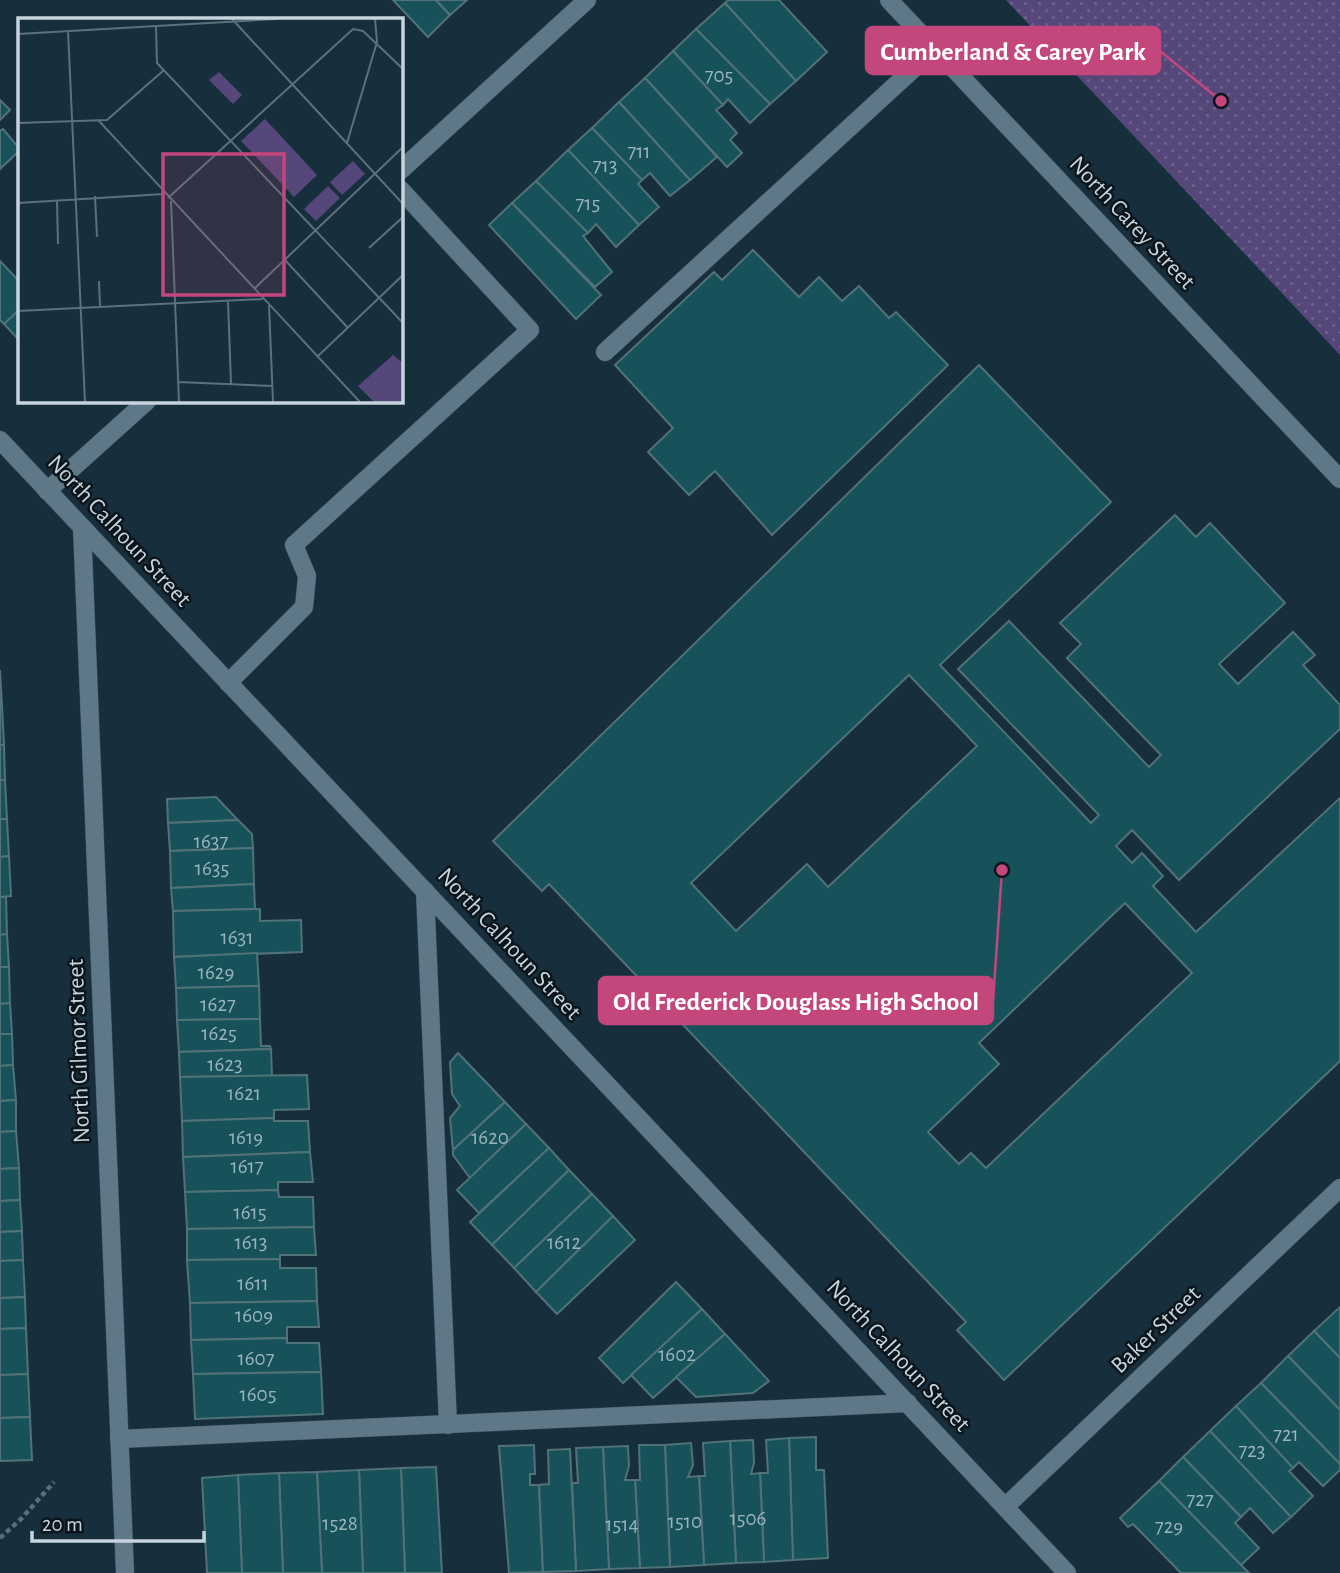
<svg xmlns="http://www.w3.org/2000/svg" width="1340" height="1573" font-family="'Alegreya Sans',sans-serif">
<defs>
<pattern id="park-dots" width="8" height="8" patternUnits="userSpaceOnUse" patternTransform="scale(1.75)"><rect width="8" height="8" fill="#554779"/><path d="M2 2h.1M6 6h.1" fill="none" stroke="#6c618c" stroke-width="1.8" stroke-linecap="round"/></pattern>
</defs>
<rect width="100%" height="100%" fill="#172e3c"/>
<polygon fill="url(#park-dots)" points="1006,0 1340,0 1340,355"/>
<g fill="#17525a" stroke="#517277" stroke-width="2" fill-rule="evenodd">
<polygon points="393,0 436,0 450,15 428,37"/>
<polygon points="436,0 467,0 450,15"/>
<polygon points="728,0 779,0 827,52 796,81 725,3"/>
<polygon points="725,3 796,81 770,104 696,29"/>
<polygon points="696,29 770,104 750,123 728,99 723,105 673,51"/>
<polygon points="673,51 723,105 716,110 737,133 730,140 742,153 727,167 645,78"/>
<polygon points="645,78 717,157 690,180 619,102"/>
<polygon points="0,100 10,110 0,120"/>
<polygon points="619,102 690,180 670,196 650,173 642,180 592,128"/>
<polygon points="592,128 642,180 638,184 659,207 639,225 568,150"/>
<polygon points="3,129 19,148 19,151 0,169 0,131"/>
<polygon points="568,150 639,225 616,247 596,224 588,233 536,181"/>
<polygon points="536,181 588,233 583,236 612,272 595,287 512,203"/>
<polygon points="512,203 601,295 576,319 489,225"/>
<polygon points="753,250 799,297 819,277 842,301 859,286 889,318 896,312 948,365 772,535 715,471 689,495 648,452 673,428 615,365 714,272 722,280"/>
<polygon points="0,261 19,281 19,310 4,324 0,320"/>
<polygon points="19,310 19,340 4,324"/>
<path d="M 979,365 L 1111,502 L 940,665 L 1091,823 L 1099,815 L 958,669 L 1009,621 L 1149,767 L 1161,755 L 1067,658 L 1081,644 L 1060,623 L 1175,515 L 1196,537 L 1210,523 L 1285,603 L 1219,664 L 1238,684 L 1293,632 L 1315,655 L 1303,665 L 1340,705 L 1340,729 L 1179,880 L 1132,830 L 1116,846 L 1132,863 L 1142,853 L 1163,876 L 1153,886 L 1196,932 L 1340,798 L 1340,1061 L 1004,1380 L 957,1330 L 966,1322 L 549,884 L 542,891 L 493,841 ZM 909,675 L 977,746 L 828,887 L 807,864 L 736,931 L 691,883 ZM 1125,903 L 1192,973 L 986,1168 L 971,1153 L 959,1164 L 928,1132 L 999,1064 L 979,1043 Z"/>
<polygon points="0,670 2,706 0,707"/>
<polygon points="2,706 4,745 0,745 0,707"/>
<polygon points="0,745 4,745 5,780 0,780"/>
<polygon points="0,780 5,780 7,819 0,819"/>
<polygon points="216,797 238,820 168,823 167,799"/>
<polygon points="0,819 7,819 9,856 0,857"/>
<polygon points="238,820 252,834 253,848 170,851 168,823"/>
<polygon points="253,848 254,884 171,888 170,851"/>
<polygon points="9,856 11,896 0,897 0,857"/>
<polygon points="254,884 255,909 173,911 171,888"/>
<polygon points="0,897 6,897 7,934 0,935"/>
<polygon points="260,909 260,921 301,920 302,952 174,957 173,911"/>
<polygon points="7,934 9,967 0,967 0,935"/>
<polygon points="257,953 259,986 176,988 174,957"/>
<polygon points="0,967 9,967 10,1003 0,1004"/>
<polygon points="259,986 260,1019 177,1020 176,988"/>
<polygon points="10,1003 12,1034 0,1034 0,1004"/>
<polygon points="260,1019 261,1046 270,1046 271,1049 179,1052 177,1020"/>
<polygon points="0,1034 12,1034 13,1065 0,1066"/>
<polygon points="271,1049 272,1076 180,1077 179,1052"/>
<polygon points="458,1053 505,1102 453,1150 450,1118 460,1106 452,1094 450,1062"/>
<polygon points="13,1065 16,1100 0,1101 0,1066"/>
<polygon points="307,1075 309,1109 274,1110 274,1118 182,1121 180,1077"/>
<polygon points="16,1100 16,1131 0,1132 0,1101"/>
<polygon points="505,1102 526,1124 470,1178 453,1155 453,1150"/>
<polygon points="274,1118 274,1121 308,1121 310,1152 183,1157 182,1121"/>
<polygon points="526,1124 549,1148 479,1213 457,1190"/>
<polygon points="16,1131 19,1168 0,1169 0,1132"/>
<polygon points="549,1148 569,1170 492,1245 470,1222"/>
<polygon points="310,1152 313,1182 278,1182 278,1190 185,1192 183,1157"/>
<polygon points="19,1168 20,1200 0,1201 0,1169"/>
<polygon points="569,1170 592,1194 514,1268 492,1245"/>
<polygon points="278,1190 279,1197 313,1197 314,1227 187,1229 185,1192"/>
<polygon points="592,1194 613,1216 536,1292 514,1268"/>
<polygon points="20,1200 22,1231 0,1232 0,1201"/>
<polygon points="613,1216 635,1240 557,1314 536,1292"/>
<polygon points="314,1227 316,1255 280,1255 280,1259 187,1260 187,1229"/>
<polygon points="22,1231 23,1260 0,1261 0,1232"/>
<polygon points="280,1259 280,1268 316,1268 317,1301 190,1303 187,1260"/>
<polygon points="23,1260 25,1297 0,1298 0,1261"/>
<polygon points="676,1282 702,1309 623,1383 599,1358"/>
<polygon points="25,1297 26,1328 0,1329 0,1298"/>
<polygon points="317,1301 319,1327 287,1327 287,1338 191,1340 190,1303"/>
<polygon points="1340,1307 1340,1358 1314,1331"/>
<polygon points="702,1309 725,1334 653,1398 631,1375"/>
<polygon points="26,1328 28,1374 0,1375 0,1329"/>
<polygon points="1314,1331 1340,1358 1340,1410 1288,1356"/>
<polygon points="725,1334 769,1381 753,1393 696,1397 676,1377"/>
<polygon points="287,1338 287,1343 319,1343 321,1372 193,1374 191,1340"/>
<polygon points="1288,1356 1340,1410 1340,1464 1261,1383"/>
<polygon points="321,1372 323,1414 195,1419 193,1374"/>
<polygon points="28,1374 30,1417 0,1418 0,1375"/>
<polygon points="1261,1383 1340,1464 1340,1470 1323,1486 1299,1462 1293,1468 1236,1406"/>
<polygon points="1236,1406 1293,1468 1289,1471 1313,1496 1291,1517 1210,1431"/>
<polygon points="30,1417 32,1460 0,1461 0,1418"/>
<polygon points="1210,1431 1291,1517 1273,1533 1250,1508 1241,1517 1183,1457"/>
<polygon points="816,1437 816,1470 824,1470 828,1558 793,1560 789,1438"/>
<polygon points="789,1438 793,1560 764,1562 760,1473 768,1473 766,1440"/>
<polygon points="753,1440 754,1463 751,1474 760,1473 764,1562 736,1563 730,1441"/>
<polygon points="730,1441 736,1563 704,1565 699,1476 705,1476 703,1443"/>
<polygon points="691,1443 693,1465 688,1477 699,1476 704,1565 670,1567 665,1445"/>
<polygon points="534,1445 535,1474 530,1474 530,1485 539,1485 543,1572 509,1573 499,1446"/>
<polygon points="639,1445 665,1445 670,1567 640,1568 635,1480 640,1480"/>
<polygon points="628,1446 629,1466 625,1480 635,1480 640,1568 609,1569 603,1447"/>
<polygon points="603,1447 609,1569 576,1571 572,1483 578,1483 576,1448"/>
<polygon points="570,1449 576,1571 543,1572 539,1485 549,1484 548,1450"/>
<polygon points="1183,1457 1241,1517 1235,1523 1259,1548 1241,1565 1159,1481"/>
<polygon points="436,1467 442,1573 405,1573 401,1468"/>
<polygon points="401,1468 405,1573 363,1573 359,1470"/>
<polygon points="359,1470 363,1573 322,1573 317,1472"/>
<polygon points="317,1472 322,1573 283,1573 279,1473"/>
<polygon points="279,1473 283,1573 242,1573 238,1475"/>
<polygon points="238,1475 242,1573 207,1573 202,1478"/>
<polygon points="1159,1481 1241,1565 1249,1573 1181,1573 1133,1524 1128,1527 1120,1518"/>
</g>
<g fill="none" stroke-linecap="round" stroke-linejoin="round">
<defs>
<g id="minor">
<polyline points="889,0 1340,479"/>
<polyline points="401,170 587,0"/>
<polyline points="605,352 935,49"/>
<polyline points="0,440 1067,1573"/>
<polyline points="47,491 147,401"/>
<polyline points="82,527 125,1573"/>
<polyline points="228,683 304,607 307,576 294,545 530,330 401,190"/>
<polyline points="425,891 448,1425"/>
<polyline points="119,1439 908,1403"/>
<polyline points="1005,1507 1340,1188"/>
</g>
</defs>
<use href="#minor" stroke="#384b57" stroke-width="19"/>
<polyline stroke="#5a6e7a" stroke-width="4.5" stroke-dasharray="5 3.5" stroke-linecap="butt" points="0,1538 22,1518 54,1482"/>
<use href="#minor" stroke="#5f7888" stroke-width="18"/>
</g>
<g text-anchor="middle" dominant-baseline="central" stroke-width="5" stroke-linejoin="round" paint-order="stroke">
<g font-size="21" fill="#9ab4bc">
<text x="719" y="75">705</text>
<text x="639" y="151">711</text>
<text x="605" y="165">713</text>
<text x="588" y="203">715</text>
<text x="211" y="841">1637</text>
<text x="212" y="868">1635</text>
<text x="237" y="937">1631</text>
<text x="216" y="972">1629</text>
<text x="218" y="1004">1627</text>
<text x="219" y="1033">1625</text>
<text x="225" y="1064">1623</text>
<text x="244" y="1093">1621</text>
<text x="246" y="1137">1619</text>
<text x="490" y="1137">1620</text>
<text x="247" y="1166">1617</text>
<text x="250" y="1212">1615</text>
<text x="251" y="1242">1613</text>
<text x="564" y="1242">1612</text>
<text x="253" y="1283">1611</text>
<text x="254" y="1315">1609</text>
<text x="677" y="1354">1602</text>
<text x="256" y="1358">1607</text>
<text x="258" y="1394">1605</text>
<text x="1286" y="1434">721</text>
<text x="1252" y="1450">723</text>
<text x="1200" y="1499">727</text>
<text x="748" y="1518">1506</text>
<text x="685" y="1521">1510</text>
<text x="340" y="1523">1528</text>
<text x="622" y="1524">1514</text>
<text x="1169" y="1526">729</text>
</g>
<g font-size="24" fill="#c6d4dd" stroke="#0b151b">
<text transform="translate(1132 223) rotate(47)">North Carey Street</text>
<text transform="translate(119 531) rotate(47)">North Calhoun Street</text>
<text transform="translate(509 944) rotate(47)">North Calhoun Street</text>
<text transform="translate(79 1051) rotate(-92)">North Gilmor Street</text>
<text transform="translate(1156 1330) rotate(-44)">Baker Street</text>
<text transform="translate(898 1356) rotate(47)">North Calhoun Street</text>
</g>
</g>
<g transform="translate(18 18)">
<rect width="385" height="385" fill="#172e3c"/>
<path d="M 335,143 L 347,156 L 324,177 L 312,164 ZM 310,168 L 322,180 L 298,203 L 286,191 ZM 375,337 L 385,345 L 385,384 L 356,384 L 340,368 Z" fill="#554779"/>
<path d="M 201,54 L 224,77 L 215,86 L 191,62 ZM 247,101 L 299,157 L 276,179 L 223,123 Z" fill="#554779"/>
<path fill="none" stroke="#5d707c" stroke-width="2" d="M 214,1 L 385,186M 138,8 L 139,45 L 385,305M 50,13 L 67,384M 0,16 L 259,1M 81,103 L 342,384M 0,105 L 89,102 L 146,52M 329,125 L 359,24 L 357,1M 77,178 L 79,219M 150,180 L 335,11 L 345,13 L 385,51M 39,183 L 40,226M 153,183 L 161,384M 0,185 L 146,176M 351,230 L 385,199M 267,242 L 330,310M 81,263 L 82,289M 236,271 L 385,129M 210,283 L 213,366M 251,287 L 255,384M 0,293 L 245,281M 299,339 L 385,257M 160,364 L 255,368"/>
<path fill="#c3477c" fill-opacity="0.15" stroke="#c3477c" stroke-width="3.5" d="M 145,136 L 266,136 L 266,277 L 145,277 Z"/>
<rect width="385" height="385" fill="none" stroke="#c6d4dd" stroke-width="3.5"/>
</g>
<path fill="none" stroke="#c3477c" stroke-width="2.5" d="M1221 101L1160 51M1002 870L993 1001"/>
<g fill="#c3477c" stroke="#0b151b" stroke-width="2.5">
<circle cx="1221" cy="101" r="7"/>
<circle cx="1002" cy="870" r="7"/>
</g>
<g fill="#c3477c" stroke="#c3477c" stroke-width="2.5">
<rect x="866" y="27" width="294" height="47" rx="7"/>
<rect x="599" y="977" width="394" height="47" rx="7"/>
</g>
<g font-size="26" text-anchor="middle" font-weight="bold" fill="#fff">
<text x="1013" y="60">Cumberland &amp; Carey Park</text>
<text x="796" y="1010">Old Frederick Douglass High School</text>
</g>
<path d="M32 1531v10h172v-10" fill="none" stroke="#c6d4dd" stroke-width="3.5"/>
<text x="42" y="1531" font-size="21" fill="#c6d4dd" stroke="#0b151b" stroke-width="5" paint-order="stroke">20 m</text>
</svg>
